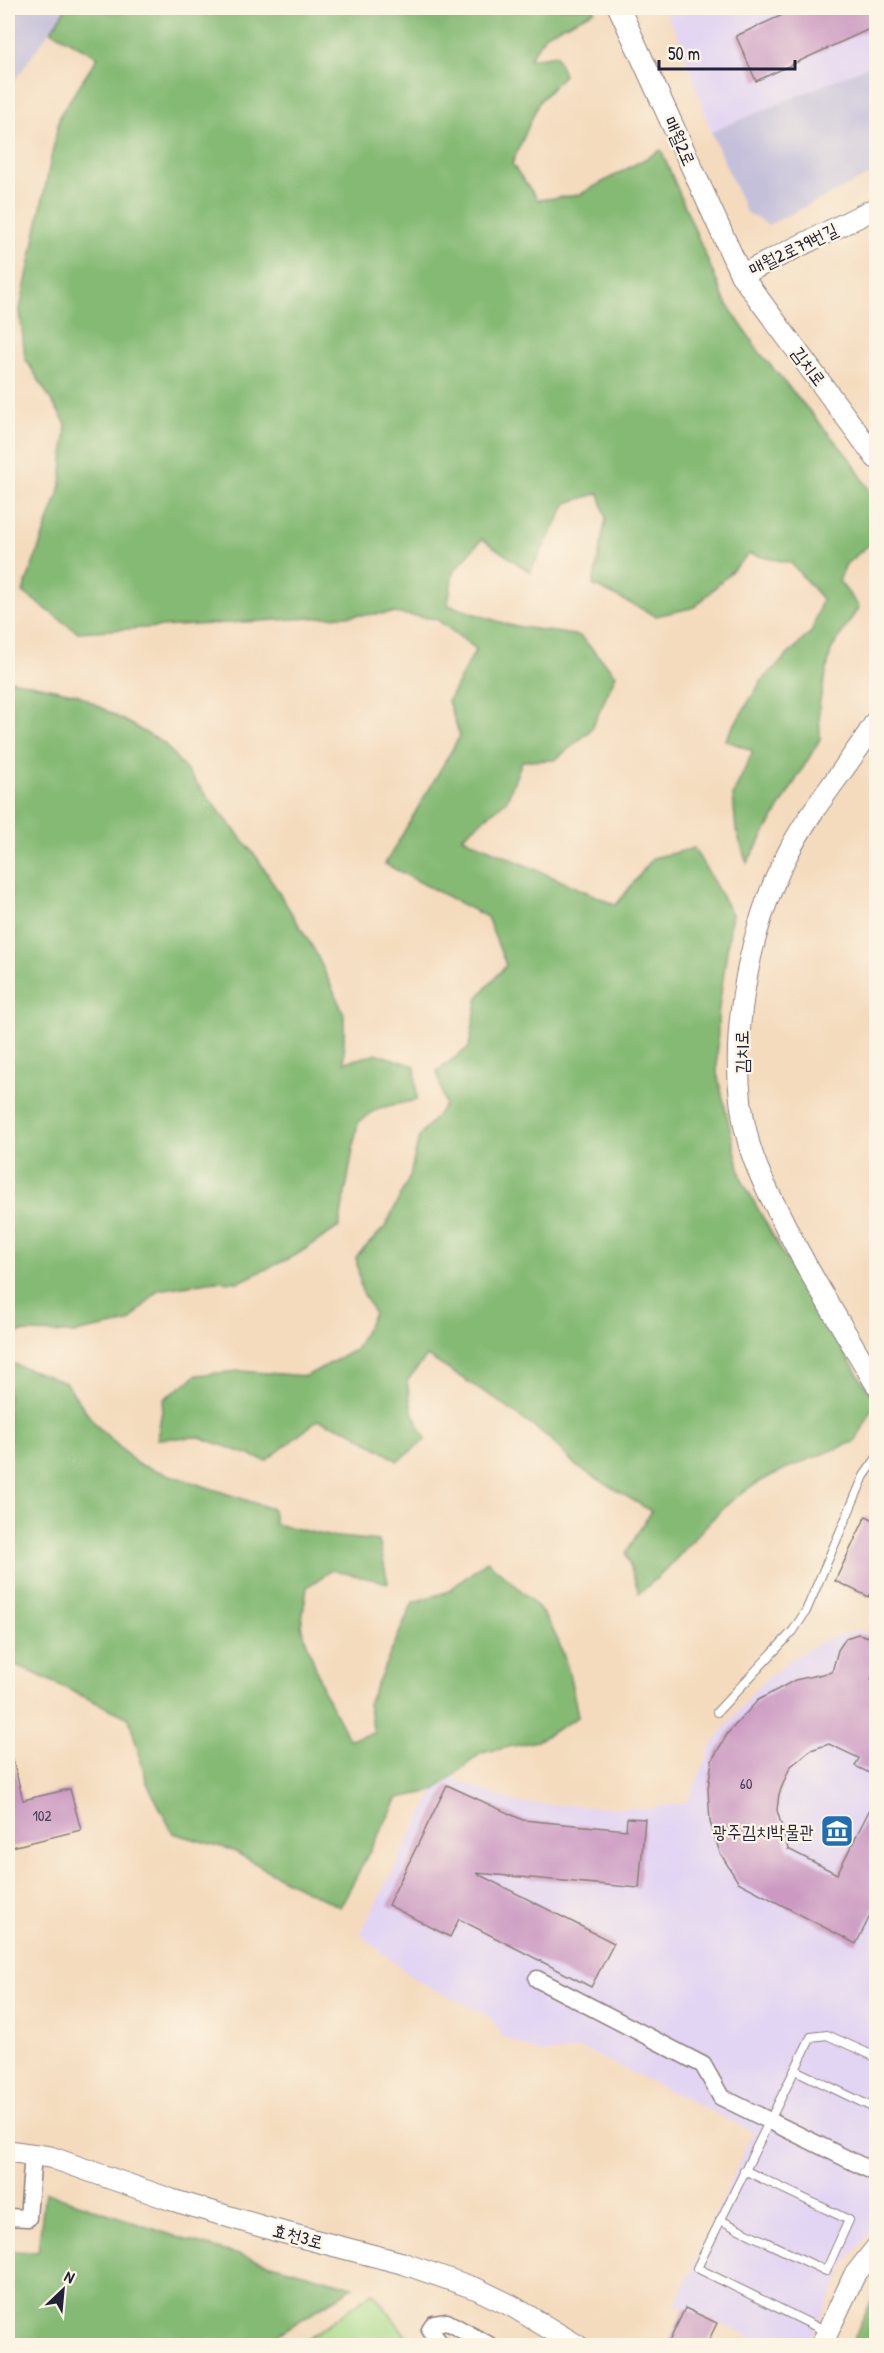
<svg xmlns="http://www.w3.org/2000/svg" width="884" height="2353" font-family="'Patrick Hand','Poor Story',sans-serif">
<rect width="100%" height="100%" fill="#fcf5e5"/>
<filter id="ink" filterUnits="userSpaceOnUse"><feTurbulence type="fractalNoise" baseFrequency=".0167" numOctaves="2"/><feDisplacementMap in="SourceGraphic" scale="12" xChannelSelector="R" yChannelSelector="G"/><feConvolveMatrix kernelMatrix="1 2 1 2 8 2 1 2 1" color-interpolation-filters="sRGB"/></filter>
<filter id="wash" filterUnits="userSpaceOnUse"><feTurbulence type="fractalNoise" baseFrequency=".008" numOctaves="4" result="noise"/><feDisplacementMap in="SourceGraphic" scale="24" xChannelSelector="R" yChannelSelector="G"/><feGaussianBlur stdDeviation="1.35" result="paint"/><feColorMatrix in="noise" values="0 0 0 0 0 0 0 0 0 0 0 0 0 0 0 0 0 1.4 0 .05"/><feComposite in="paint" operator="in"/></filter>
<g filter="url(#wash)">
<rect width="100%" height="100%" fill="#f4dbbe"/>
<g fill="#e2d4f3">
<polygon points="663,8 876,8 876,63 711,132 680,40"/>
<polygon points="859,1630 876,1637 876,2225 849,2258 808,2345 771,2345 675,2305 753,2132 583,2049 542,2054 501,2036 490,2017 414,1979 360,1934 434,1791 449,1777 517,1803 645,1809 687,1802 715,1741 757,1687 792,1658 829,1638"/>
</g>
<g fill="#c5c0da">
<polygon points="8,8 66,8 8,90"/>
<polygon points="876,63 876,172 768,225 746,212 711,132"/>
</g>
<polygon fill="#a7da89" stroke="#647e62" stroke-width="1.5" points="373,2292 413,2345 300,2345"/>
<g fill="#85ba75" stroke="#546e58" stroke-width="1.5">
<path d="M 66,8 L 593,8 L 595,11 L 546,34 L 529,59 L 556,55 L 564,75 L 539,102 L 512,164 L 538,200 L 579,195 L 661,150 L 725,301 L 760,353 L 851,460 L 868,488 L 876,522 L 876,539 L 846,564 L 839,581 L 859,607 L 831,650 L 819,705 L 820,739 L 747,863 L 736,830 L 733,795 L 753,751 L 725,740 L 762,680 L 812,631 L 822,599 L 791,563 L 749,554 L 695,607 L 656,616 L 593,585 L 606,518 L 599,493 L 567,503 L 530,572 L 482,539 L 453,572 L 448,605 L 509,625 L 580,636 L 616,675 L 591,730 L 555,760 L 522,761 L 507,800 L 462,837 L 616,905 L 653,858 L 694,848 L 732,914 L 718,1015 L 717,1073 L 742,1180 L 799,1283 L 876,1402 L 856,1441 C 819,1456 772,1471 740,1494 C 702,1523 677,1565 639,1593 L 626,1553 L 651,1511 L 576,1466 L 548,1437 L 491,1396 L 427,1356 L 407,1381 L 412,1411 L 426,1439 L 398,1461 L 349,1430 L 318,1420 L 266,1461 L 199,1437 L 157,1439 L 164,1399 L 197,1375 L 240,1371 L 306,1376 L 355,1350 L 374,1313 L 361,1289 L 356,1257 L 385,1227 L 410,1176 L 419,1137 L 445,1105 L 437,1071 L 469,1047 L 478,997 L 506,965 L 487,917 L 385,864 L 460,736 L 448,701 L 476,649 L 436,619 L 393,613 L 77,632 L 23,592 L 61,486 L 66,424 L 25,358 L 20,310 L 60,115 L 98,57 L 51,31 Z"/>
<polygon points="11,680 77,694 164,743 258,859 315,951 344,1014 344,1062 378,1054 415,1066 417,1100 379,1108 358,1122 339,1227 296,1255 239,1282 215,1281 158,1290 129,1322 74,1333 19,1332 8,1357 8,688"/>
<path d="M 8,1362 L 65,1382 L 96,1425 L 137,1464 L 273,1509 L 275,1524 L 328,1536 L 379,1541 L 388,1583 L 332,1570 L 307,1587 L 301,1626 L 324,1692 L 349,1739 L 374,1733 L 368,1704 L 413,1602 L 447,1592 L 487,1561 C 508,1579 532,1597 547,1620 C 566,1650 572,1684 578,1717 L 537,1741 L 481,1753 L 434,1791 L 398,1798 L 340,1907 L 281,1878 L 232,1850 L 173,1833 L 147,1783 L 129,1718 L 19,1666 L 8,1664 Z"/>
<polygon points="45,2192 186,2240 353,2287 261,2345 8,2345 8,2251 38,2252"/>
<polygon points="876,2295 876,2345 851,2345 872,2300"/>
</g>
<g id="blocks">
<g fill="#cb99c2">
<polygon points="798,8 876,8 876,26 756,81 736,36"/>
<polygon points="866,1516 876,1521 876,1582 869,1597 835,1581"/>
<polygon points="858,1634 869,1637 875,1647 876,1663 871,1680 876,1683 876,1776 855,1766 859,1758 829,1744 811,1750 790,1767 779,1794 777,1810 788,1849 837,1874 876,1797 876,1904 856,1944 738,1882 720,1853 710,1822 708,1789 712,1760 728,1733 758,1700 795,1680 832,1672 838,1650 846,1638"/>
<polygon points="8,1760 13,1760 23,1800 70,1789 81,1830 8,1848"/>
<polygon points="447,1785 523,1820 626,1830 627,1818 645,1819 639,1888 476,1873 614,1943 591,1987 459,1919 450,1937 388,1905"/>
<polygon points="685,2308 717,2323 706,2346 667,2346"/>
</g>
</g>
</g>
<g filter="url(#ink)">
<use href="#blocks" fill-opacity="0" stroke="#8b7e7c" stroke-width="1.5"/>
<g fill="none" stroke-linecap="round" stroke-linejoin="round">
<defs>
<g id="service">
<polyline points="717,1712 793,1631 806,1611 864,1476 876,1459"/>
<polyline points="795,2070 876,2109"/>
<polyline points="720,2220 826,2271 849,2220 744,2170"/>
<polyline points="827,2332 697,2268 811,2037 827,2035 876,2057"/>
</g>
<g id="minor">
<polyline points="537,1979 703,2065 721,2097 876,2173"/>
<polyline points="8,2217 28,2218 33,2153"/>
<polyline points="442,2346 430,2330 434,2324 447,2322 491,2346"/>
</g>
<g id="tertiary">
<polyline points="619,8 741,275 876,458"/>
<polyline points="741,275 876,208"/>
<path d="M 876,721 C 849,766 812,806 788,853 C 746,934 724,1054 749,1144 C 756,1169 768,1192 780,1215 C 808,1273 843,1328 876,1384"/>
<polyline points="8,2151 50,2157 172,2200 274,2230 402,2263 477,2289 512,2306 578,2346"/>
<polyline points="821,2346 854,2276 876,2248"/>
</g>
</defs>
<use href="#service" stroke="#8b7e7c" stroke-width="10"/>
<use href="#minor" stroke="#8b7e7c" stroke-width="19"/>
<use href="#tertiary" stroke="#8b7e7c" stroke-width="23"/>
<use href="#service" stroke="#fff" stroke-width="8"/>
<use href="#minor" stroke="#fff" stroke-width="16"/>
<use href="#tertiary" stroke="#fff" stroke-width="21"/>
</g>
</g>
<defs>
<symbol id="museum-square" viewBox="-11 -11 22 22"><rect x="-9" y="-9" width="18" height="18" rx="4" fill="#1f6fb2" stroke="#fcf5e5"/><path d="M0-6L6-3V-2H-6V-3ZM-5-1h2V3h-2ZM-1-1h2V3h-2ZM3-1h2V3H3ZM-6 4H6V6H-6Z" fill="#fff"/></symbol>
</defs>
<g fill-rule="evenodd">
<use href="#museum-square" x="818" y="1812" width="38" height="38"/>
</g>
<g text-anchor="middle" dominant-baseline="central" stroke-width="4.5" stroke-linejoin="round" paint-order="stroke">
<g font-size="15" fill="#4c405d">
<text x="746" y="1783">60</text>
<text x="42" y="1815">102</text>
</g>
<g font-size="18" fill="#22223b" stroke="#fcf5e5">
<text transform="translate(680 141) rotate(66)">매월2로</text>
<text transform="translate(793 249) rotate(-26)">매월2로79번길</text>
<text transform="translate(809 366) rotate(53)">김치로</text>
<text transform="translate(741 1052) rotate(-90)">김치로</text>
<text transform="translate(298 2236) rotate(15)">효천3로</text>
</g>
<g font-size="18" fill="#22223b" stroke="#fcf5e5" text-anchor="end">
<text x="814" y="1831">광주김치박물관</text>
</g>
</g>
<rect width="884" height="2353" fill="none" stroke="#fcf5e5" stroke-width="30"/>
<g transform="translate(63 2290) rotate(26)" stroke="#fcf5e5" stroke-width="4.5" paint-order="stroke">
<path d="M0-4.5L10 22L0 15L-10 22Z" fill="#22223b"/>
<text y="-9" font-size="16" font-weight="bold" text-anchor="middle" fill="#22223b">N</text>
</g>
<path d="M659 60v9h136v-9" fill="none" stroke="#22223b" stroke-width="3"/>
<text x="668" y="60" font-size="18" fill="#22223b" stroke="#fcf5e5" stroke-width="4.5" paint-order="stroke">50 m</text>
</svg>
